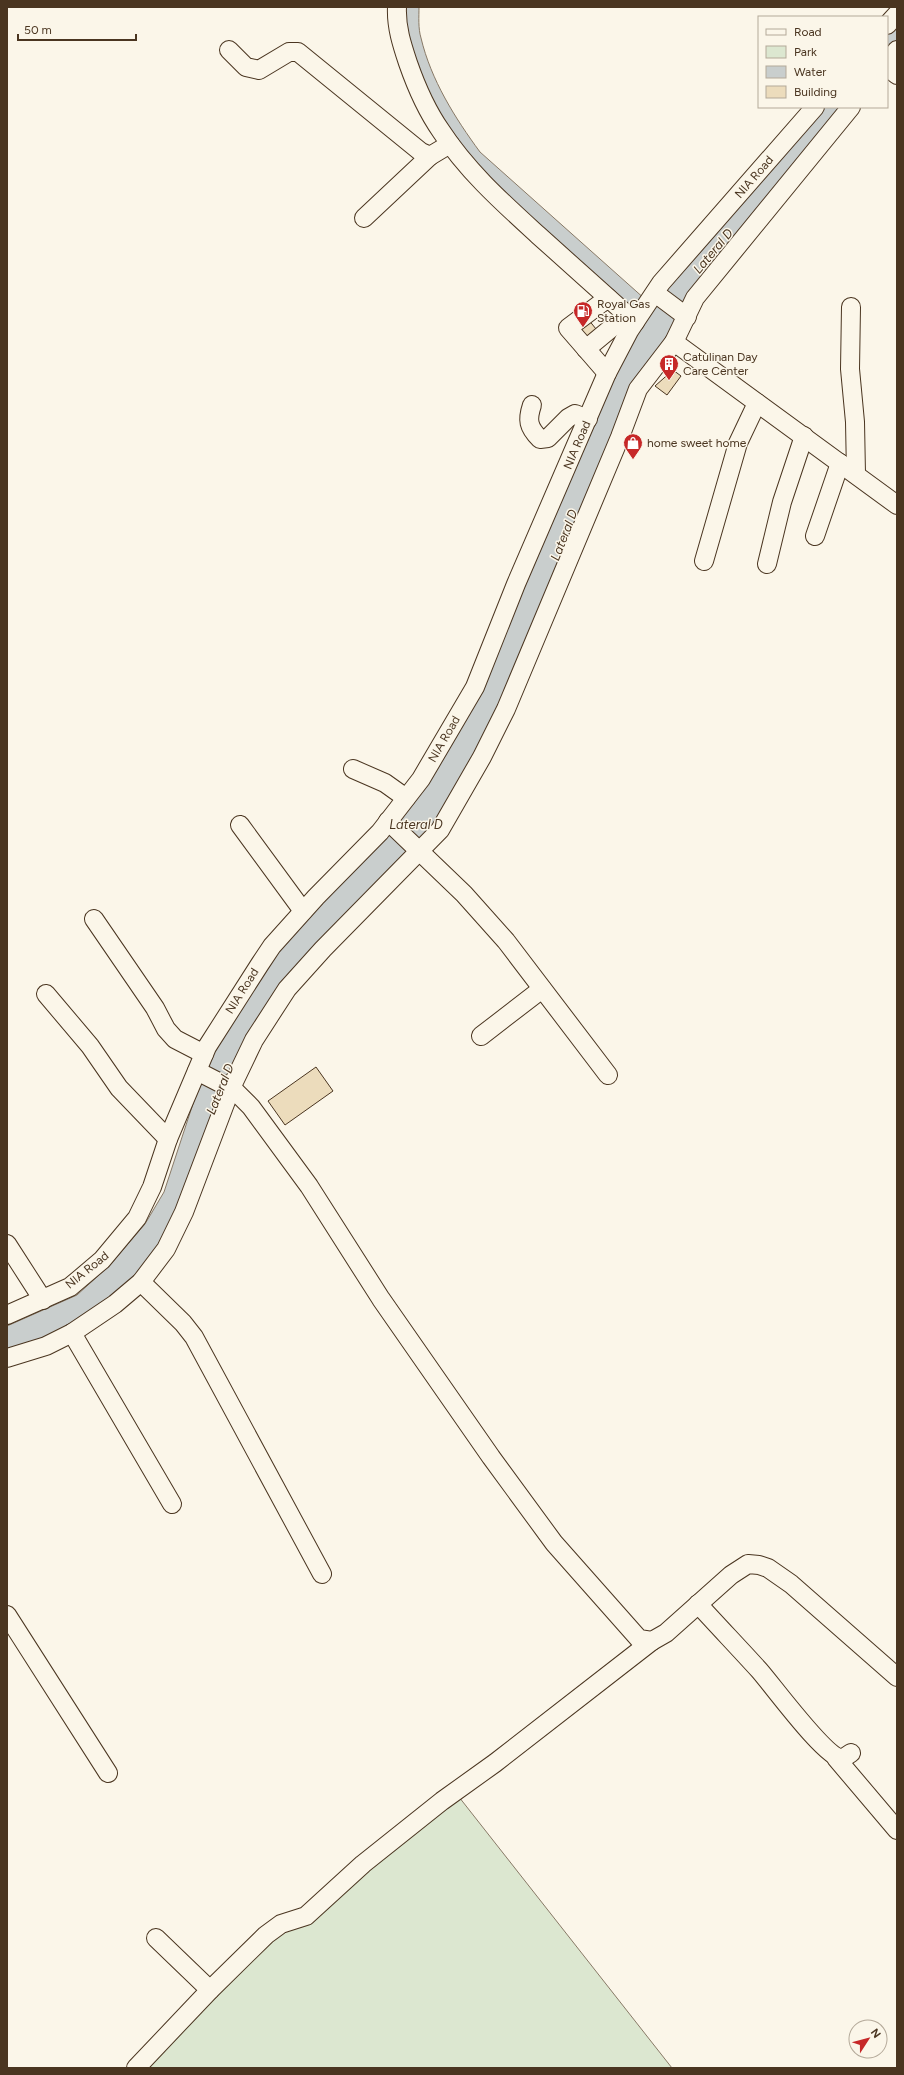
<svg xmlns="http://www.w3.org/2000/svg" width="904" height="2075" font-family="Figtree,sans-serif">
<rect width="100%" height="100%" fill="#fbf6e9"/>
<polygon fill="#dce7d0" stroke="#887966" points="459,1797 672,2068 145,2068 243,1963"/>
<g fill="#c9cecd" stroke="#887966">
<path d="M 403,7 L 419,7 C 419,17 418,28 421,38 C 431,80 455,118 480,152 L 655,308 L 666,291 L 823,107 L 845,107 L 692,292 L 500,707 L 427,836 L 281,985 L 172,1228 L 139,1275 L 76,1323 L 27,1345 L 7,1351 L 7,1326 L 77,1295 L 110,1265 L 145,1224 L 164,1192 L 211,1049 L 264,968 L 430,778 L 634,310 L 469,161 L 446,128 L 422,81 L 407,40 Z"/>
<polygon points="897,23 897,41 887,53 887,34"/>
</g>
<g fill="#ecdcbc" stroke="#4a3520">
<polygon points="588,319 600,334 589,343 577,328"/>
<polygon points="673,370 681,376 667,395 655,386"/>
<polygon points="316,1067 333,1091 285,1125 268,1101"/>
</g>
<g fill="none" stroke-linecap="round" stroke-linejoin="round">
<defs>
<g id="minor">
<path d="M 397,7 C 396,27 402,45 408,63 C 416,86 427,111 441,131 C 467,171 503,203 538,235 C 570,264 603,293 635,322"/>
<polyline points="887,25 897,14"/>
<polyline points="229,50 246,67 259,70 289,52 298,52 421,152 430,156 450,144"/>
<polyline points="887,62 897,50"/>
<polyline points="887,67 897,75"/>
<polyline points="364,218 430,156"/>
<polyline points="655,293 687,317"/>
<polyline points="851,307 850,369 855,422 856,474"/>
<polyline points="674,342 897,505"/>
<polyline points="586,349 627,315"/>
<polyline points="607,373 568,328 608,298"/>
<path d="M 532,405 C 527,420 528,427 540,439 L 548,438 L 568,418 L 575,414 L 588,419"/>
<polyline points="815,536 840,463"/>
<polyline points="704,561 738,443 757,403"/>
<polyline points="767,564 782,502 804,436"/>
<polyline points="353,769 385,783 406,798"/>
<polyline points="388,821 464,894 506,941 608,1075"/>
<polyline points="240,825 303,911"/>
<polyline points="94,919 155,1008 166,1029 175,1039 204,1054"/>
<polyline points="46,994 90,1046 119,1088 168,1139"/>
<polyline points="481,1036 542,989"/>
<polyline points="197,1071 234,1090 251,1107 309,1186 381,1299 491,1457 554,1543 639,1639 652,1641 666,1633 731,1575 748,1564 759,1565 768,1568 791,1584 897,1677"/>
<polyline points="7,1244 43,1300"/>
<polyline points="141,1282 183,1323 194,1337 322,1574"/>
<polyline points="7,1315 70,1287 102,1260 137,1218 152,1187 168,1139 207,1047 260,964 272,946 316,897 380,832 421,779 475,687 516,584 607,373 629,331 661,283 815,107"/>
<polyline points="72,1333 172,1504"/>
<polyline points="7,1358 46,1346 72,1333 115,1304 141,1282 166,1249 184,1212 231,1088 254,1040 287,989 323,949 440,830 482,757 506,709 620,437 638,389 674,342 695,298 851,107"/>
<path d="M 698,1604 C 718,1626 739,1648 759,1670 C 774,1687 824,1756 842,1759 L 851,1753"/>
<polyline points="7,1615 108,1773"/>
<polyline points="836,1758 897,1830"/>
<polyline points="156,1938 210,1990"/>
<polyline points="136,2068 210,1990 266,1935 281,1924 306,1916 363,1864 442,1801 495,1763 652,1641"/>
</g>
</defs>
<use href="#minor" stroke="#4a3520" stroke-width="20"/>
<use href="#minor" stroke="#fbf6e9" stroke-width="18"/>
</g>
<defs>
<symbol id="fuel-pin" viewBox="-11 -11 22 30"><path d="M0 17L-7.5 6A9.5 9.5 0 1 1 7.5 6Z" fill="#c62828" stroke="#fbf6e9"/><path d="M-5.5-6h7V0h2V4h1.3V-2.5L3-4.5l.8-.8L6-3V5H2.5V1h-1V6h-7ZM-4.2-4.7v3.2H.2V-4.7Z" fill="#fff"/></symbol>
<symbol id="building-pin" viewBox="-11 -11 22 30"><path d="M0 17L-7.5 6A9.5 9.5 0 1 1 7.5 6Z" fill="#c62828" stroke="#fbf6e9"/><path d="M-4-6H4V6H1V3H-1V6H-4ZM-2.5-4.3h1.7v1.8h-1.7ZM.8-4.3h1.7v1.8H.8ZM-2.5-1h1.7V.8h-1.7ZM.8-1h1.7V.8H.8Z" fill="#fff"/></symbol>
<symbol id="shop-pin" viewBox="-11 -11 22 30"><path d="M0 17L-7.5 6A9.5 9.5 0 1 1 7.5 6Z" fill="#c62828" stroke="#fbf6e9"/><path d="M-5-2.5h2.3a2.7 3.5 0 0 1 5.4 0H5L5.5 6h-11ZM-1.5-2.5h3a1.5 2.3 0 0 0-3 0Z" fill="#fff"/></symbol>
</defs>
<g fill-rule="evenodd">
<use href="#fuel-pin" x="572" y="300" width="22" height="30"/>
<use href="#building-pin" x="658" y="353" width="22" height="30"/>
<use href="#shop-pin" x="622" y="432" width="22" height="30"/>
</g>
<g text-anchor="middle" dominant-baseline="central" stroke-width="3" stroke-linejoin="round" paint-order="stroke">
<g font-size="12" fill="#4a3520" stroke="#fbf6e9">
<text transform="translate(754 177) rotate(-49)">NIA Road</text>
<text transform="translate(577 445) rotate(-67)">NIA Road</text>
<text transform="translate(444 739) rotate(-60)">NIA Road</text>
<text transform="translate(242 991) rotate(-58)">NIA Road</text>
<text transform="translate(87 1270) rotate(-39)">NIA Road</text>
</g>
<g font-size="12" fill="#4a3520" stroke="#fbf6e9" text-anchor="start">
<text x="597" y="304">Royal Gas<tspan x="597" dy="14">Station</tspan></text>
<text x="683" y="357">Catulinan Day<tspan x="683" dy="14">Care Center</tspan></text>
<text x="647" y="443">home sweet home</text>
</g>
<g font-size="13" font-style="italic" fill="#4a3520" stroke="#fbf6e9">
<text transform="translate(713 251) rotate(-50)">Lateral D</text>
<text transform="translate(564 535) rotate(-69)">Lateral D</text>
<text x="416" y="824">Lateral D</text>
<text transform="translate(220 1089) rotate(-68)">Lateral D</text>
</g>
</g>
<rect width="904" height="2075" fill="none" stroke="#4a3520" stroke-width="16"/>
<rect x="758" y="16" width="130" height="92" fill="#fbf6e9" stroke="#b4a999"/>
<rect x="766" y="29" width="20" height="6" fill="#fbf6e9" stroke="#b4a999"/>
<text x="794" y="36" font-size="12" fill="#4a3520">Road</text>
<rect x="766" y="46" width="20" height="12" fill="#dce7d0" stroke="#b4a999"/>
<text x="794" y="56" font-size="12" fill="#4a3520">Park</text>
<rect x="766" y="66" width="20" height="12" fill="#c9cecd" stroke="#b4a999"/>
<text x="794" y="76" font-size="12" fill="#4a3520">Water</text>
<rect x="766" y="86" width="20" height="12" fill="#ecdcbc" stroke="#b4a999"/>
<text x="794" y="96" font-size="12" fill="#4a3520">Building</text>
<g transform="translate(868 2039) rotate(54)"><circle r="19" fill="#fbf6e9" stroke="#b4a999"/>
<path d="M0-3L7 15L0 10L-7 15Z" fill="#c62828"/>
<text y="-6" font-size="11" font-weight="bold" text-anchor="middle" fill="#4a3520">N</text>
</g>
<path d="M18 34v6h118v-6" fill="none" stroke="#4a3520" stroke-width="2"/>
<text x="24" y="34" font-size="12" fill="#4a3520" stroke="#fbf6e9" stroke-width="3" paint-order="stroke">50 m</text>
</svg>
